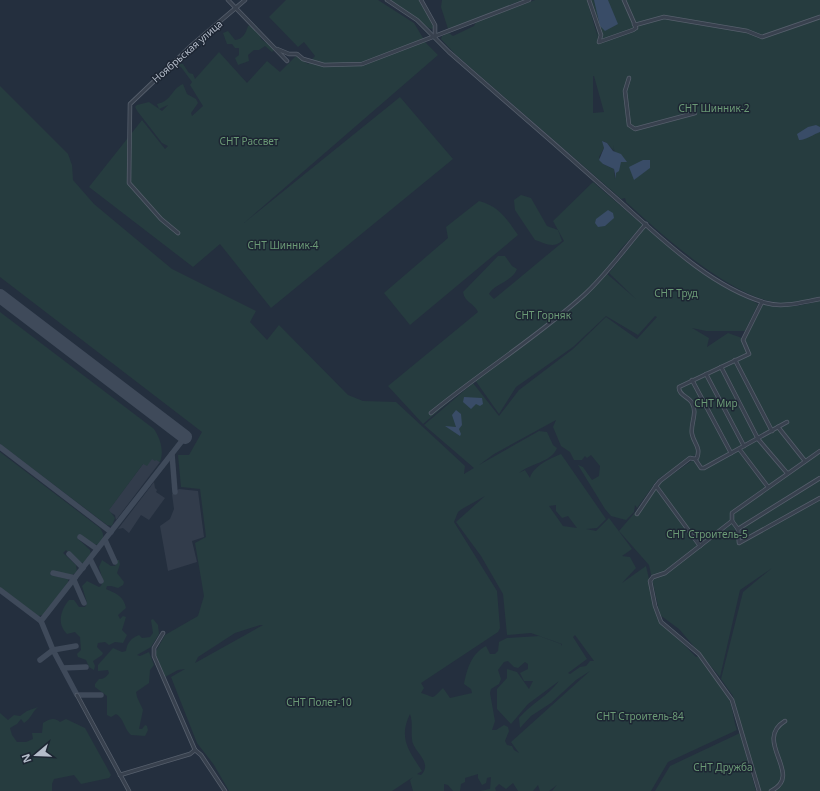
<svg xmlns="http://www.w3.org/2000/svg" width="820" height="791" font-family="'Noto Sans',sans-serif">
<rect width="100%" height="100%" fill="#242f3e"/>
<g fill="#323c4b">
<polygon points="151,459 156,459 160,462 116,520 115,515 108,511 143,464"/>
<polygon points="154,482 155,488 157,490 156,492 165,498 149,520 141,515 129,533 123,528 118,529"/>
<polygon points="179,489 198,491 204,537 192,541 197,562 168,571 160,526 170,519 174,509 172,494"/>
</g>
<g fill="#263c3f" fill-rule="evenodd">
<path d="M 286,0 L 378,0 L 414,23 L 426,43 L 438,55 L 244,223 L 400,97 L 453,159 L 271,308 L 220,244 L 193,267 L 89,187 L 142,120 L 165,149 L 168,146 L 162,143 L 138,112 L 135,107 L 137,105 L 149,102 L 162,111 L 168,105 L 159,109 L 157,104 C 172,101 171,89 183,84 L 187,94 L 196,99 L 198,103 L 191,113 L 192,116 L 203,106 L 190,85 L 192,82 L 181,67 L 175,65 L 176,63 L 183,64 L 189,73 L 193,74 L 195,79 L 219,52 L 247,83 L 267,61 L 280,72 L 296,56 L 308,64 L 315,56 L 304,42 L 298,47 L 269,17 Z"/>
<polygon points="389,0 419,0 434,27 432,29 429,28"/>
<polygon points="442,0 523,0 448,29 441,7"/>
<path d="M 535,0 L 587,0 L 598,38 L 591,0 L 820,0 L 820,297 C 808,299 793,304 781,303 C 733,300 661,234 626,202 L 625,198 L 621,199 L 618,196 L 455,54 L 441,39 L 442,36 L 449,33 L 453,36 L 474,26 L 476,22 ZM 593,76 L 594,76 L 604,112 L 593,113 ZM 603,141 L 607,143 L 614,151 L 613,145 L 619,170 L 616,173 L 615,179 L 614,169 L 603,164 L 599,157 L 604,148 Z"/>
<path d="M 253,24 L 257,26 L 261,39 L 275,49 L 272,52 L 265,46 L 259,50 L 254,50 L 248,55 L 249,61 L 238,65 L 235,58 L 239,55 L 239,48 L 235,48 L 232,44 L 227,44 L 223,33 L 228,31 L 235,40 C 243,39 246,33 248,26 Z"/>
<path d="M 0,86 L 68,154 L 72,165 L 73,180 L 94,204 L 172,269 L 256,311 L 250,322 L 267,340 L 279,325 L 348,395 L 363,401 L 396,402 L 465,466 L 464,474 L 474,468 L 424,425 L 473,383 L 499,416 L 519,390 L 573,349 L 606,317 L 637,339 L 657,317 L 655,316 L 638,335 L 606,316 L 573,347 L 516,387 L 499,414 L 475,380 L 423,424 L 388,386 L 478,312 C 474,303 465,303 463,292 L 498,256 L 505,256 L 512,266 L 517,269 C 512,282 494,284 489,294 L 494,299 L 564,241 L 553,221 L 593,182 L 643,225 L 619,251 L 606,273 L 636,299 L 609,273 L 645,228 L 655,233 L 706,275 L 758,304 L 745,331 L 706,331 L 692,328 L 709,338 L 707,347 L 728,333 L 742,338 L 763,304 L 797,306 L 820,301 L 820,791 L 760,791 L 733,696 L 721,679 L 743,592 L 772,568 L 740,590 L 720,677 L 679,629 L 660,615 L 649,565 L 619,531 L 661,482 L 693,460 L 702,469 L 737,452 L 789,422 L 787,420 L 703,467 L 695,455 L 658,479 L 637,508 L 635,505 L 634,512 L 626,520 L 611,516 L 605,509 L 578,465 L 583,467 L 592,480 L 599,476 L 600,466 L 591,455 L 587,458 L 585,456 L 582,460 L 574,460 L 570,452 L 561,446 L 553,427 L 556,420 L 494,454 L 479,465 L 539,431 L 547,432 L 553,445 L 557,448 C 552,462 529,464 519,473 L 525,470 L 530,478 C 533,466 551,458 561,454 L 606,519 L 597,528 L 586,529 L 596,531 L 609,518 L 632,549 L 622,556 L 630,557 L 636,568 L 622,583 L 646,566 L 658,618 L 696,657 L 698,656 C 707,669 720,681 727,694 C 733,706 733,719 737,730 L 668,762 L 651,791 L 552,791 L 557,785 L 549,791 L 540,791 L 538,785 L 533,791 L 518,791 L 513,783 L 506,789 L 499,784 L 495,788 L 496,791 L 480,791 L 490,789 L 491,777 L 487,778 L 486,783 L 482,785 L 478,778 L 478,774 L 465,778 L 465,782 L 461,784 L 460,791 L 453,791 L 448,785 L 444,784 L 444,791 L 413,791 L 410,780 L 413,777 L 392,791 L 229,791 L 214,765 L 197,743 L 171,677 L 185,669 L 178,670 L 165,677 L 155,653 L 165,635 L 198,616 L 204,596 L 195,543 L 206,537 L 200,489 L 181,487 L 178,455 L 189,455 L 202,432 L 0,277 ZM 485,496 L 456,522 L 481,556 L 503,594 L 507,635 L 531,633 L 562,644 L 562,646 L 561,644 L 539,636 L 507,638 L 499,642 L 498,651 L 495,654 L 490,654 L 486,646 C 471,654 467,669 464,684 L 471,689 L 472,693 L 450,698 L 443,688 C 430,701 436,697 421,693 L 424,688 L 421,683 L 498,632 L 500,628 L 497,591 L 454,522 L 458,512 L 462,509 ZM 556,505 L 556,511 L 562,518 L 568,516 L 577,528 L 563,526 L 549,506 ZM 260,625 L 263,625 L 195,663 L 198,657 L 235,633 ZM 575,635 L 594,661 L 590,661 L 586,666 L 580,667 L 570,674 L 568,673 L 587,659 L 573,637 ZM 508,661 L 514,667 L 518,668 L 525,662 L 528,664 L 528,669 L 520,673 L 524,681 L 533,681 L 529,689 L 517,672 L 507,669 L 507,678 L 497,689 L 497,709 L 511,724 L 528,704 L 559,681 C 549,695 531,704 519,718 L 520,728 L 531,716 L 551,703 L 576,680 L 590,671 L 511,742 L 519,753 L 514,750 L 512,746 L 507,745 L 505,741 L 509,731 L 508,727 L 504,725 L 496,730 L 492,730 L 495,721 L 490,693 L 491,689 L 499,684 L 501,679 L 498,670 L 504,662 ZM 410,714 C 413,722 411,731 412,739 C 412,751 434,762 421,775 L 417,774 L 422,771 C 409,751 398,738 410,714 Z"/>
<path d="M 521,195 L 531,198 L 547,226 L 558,230 L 562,241 C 553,249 545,243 535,240 L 515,210 L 514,200 Z"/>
<path d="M 479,201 C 500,207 505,217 518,235 L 410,325 L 384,293 L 448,238 L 446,227 Z"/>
<path d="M 0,312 L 154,429 C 161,440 164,451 160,462 L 156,460 L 155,461 L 152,459 L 147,466 L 143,464 L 109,510 L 115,518 L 112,526 L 107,525 L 0,444 Z"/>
<path d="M 0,452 L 100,528 C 105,535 104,539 98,545 L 90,543 L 79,535 L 77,538 L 90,550 L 91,555 L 84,563 L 78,562 L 66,550 L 63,553 L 76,565 L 77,572 L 72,575 L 51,571 L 50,575 L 68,579 L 68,582 L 44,615 L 38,616 L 0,587 Z"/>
<path d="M 102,560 L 111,566 L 115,566 L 117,560 L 119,560 L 120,564 L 117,573 L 124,582 L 123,585 L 118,588 L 111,586 L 107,586 L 106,589 C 115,593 124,596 126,608 L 118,615 L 120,619 L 123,616 L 126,617 L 122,630 L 127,635 L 123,643 L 115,642 L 109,645 L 105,642 L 98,643 L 97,647 L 103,653 L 102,655 L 93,661 L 95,666 L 94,670 L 89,667 L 86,660 L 78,657 L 77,654 L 81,650 L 80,637 L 75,632 L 67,634 C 57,624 60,611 69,600 L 74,600 L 79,607 L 85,607 L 87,603 L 82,586 L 87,581 L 99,587 L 101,586 L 103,581 L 99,567 Z"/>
<path d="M 153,619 L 158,625 L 159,634 L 151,647 L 137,655 L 140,656 L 149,652 L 154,665 L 150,670 L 149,683 L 136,692 L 137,697 L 143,710 L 139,729 L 142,729 L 145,725 L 147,726 L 148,730 L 145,736 L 131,735 C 124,729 124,718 116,714 L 111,717 L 107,715 L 107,696 L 95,687 L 95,684 L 99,679 C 104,679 106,677 109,673 L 108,670 L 98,671 L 98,665 L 113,648 L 122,652 L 126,651 C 127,643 131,638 139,635 L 142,638 L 150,637 L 153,633 L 151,620 Z"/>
<path d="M 38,707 C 32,712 31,719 24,723 L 21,719 L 17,724 L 10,728 L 12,735 L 17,742 L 26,742 L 33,739 L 32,733 L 42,733 L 43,723 C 50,719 54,717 60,722 L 66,719 L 85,728 L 111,775 L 109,778 L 81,784 L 74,775 L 54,779 L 52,784 L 52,791 L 0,791 L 0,713 L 8,720 L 14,715 L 20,716 L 27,711 Z"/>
<polygon points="740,733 756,791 655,791 670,766"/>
</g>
<g fill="#394c67">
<polygon points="594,0 608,0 618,24 605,31 600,26"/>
<path d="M 816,125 L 820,127 L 820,132 C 814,134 804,141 799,140 L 797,134 L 808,127 Z"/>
<polygon points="602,141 607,143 613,151 621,154 627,162 621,162 619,171 616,173 616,179 614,169 603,164 599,160 604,148"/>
<polygon points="643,160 650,160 650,168 634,180 629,167"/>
<polygon points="608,210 613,213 614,218 605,226 598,227 595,223 596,219"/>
<polygon points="464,397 482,398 483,404 480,406 476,404 471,409 463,402"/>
<polygon points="456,410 461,414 462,425 459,429 461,434 460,436 445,426 456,427 452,415"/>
</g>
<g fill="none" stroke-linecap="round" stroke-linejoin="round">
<g stroke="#3f4a5a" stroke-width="5.5">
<polyline points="0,447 111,532"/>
<polyline points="172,454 175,492"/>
<polyline points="80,537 97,549"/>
<polyline points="105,540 115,562"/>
<polyline points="69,554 83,568"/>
<polyline points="90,559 101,581"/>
<polyline points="53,573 75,578"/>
<polyline points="74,580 84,603"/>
<polyline points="0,590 41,621 185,437"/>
<polyline points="41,621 53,650 77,695 101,695"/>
<polyline points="40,660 53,650 76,646"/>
<polyline points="63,668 86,667"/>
</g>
<polyline stroke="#3f4a5a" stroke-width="14" points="0,296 185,437"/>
<defs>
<g id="minor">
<polyline points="228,0 287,61"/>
<path d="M 387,0 L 417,20 L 449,52 C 502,98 556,145 609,192 C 655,232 707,286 766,303 C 783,308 803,302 820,299"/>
<polyline points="421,0 435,25 435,37"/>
<polyline points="589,0 601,35 599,42 633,30 636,28 634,24"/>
<polyline points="624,0 635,25 664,17 747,31 762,37 820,17"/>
<polyline points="277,49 289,54 297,54 303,59 324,65 362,64 529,0"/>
<polyline points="629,78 625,91 629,125 635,129 695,113"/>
<polyline points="178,233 161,219 129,183 130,104 192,45 245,0"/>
<polyline points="735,360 772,431"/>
<polyline points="721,367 758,439 787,473"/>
<polyline points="706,374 744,446"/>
<polyline points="692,380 731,453"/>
<path d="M 431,413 C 481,372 536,338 584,295 C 607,274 625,248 646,224"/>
<polyline points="778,427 805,461"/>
<polyline points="740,450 768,487"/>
<polyline points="820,451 732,513 732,521 738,529 739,543 820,498"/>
<path d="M 695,459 L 697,458 C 701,447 694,444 692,434 C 690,424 698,413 692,403 C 689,397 678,395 679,387 L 749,354 L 743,340 L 762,302"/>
<polyline points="637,514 656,486"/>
<polyline points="732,521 665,573 653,577 650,581 655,606 661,622 699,654 732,700 759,791"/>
<polyline points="738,529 820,478"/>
<polyline points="700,546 656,486 660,481 690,458 695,459 701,468 704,468 787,422"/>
<polyline points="163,633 154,648 154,656 195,750 201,755 225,791"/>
<polyline points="77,695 129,791"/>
<polyline points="120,775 190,754 195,750"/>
<path d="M 771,791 C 805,775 752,741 785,721"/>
</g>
</defs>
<use href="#minor" stroke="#565f6c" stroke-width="4.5"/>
<use href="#minor" stroke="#38414e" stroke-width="3"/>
</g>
<g text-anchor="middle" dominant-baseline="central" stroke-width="3" stroke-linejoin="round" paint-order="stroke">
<g font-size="10" fill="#b4bcc9" stroke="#1d2633">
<text transform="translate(187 51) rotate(-41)">Ноябрьская улица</text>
</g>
<g font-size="10" fill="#6b9a76" stroke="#1d2633">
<text x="714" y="108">СНТ Шинник-2</text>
<text x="249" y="141">СНТ Рассвет</text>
<text x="283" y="245">СНТ Шинник-4</text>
<text x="676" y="293">СНТ Труд</text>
<text x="543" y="315">СНТ Горняк</text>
<text x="716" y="403">СНТ Мир</text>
<text x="707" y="534">СНТ Строитель-5</text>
<text x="319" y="702">СНТ Полет-10</text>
<text x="640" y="716">СНТ Строитель-84</text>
<text x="723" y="767">СНТ Дружба</text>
</g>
</g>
<g transform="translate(36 755) rotate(251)" stroke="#1d2633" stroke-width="3" paint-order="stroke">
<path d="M0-3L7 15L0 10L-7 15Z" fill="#b4bcc9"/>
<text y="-6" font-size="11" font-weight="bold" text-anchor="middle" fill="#b4bcc9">N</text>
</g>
</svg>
